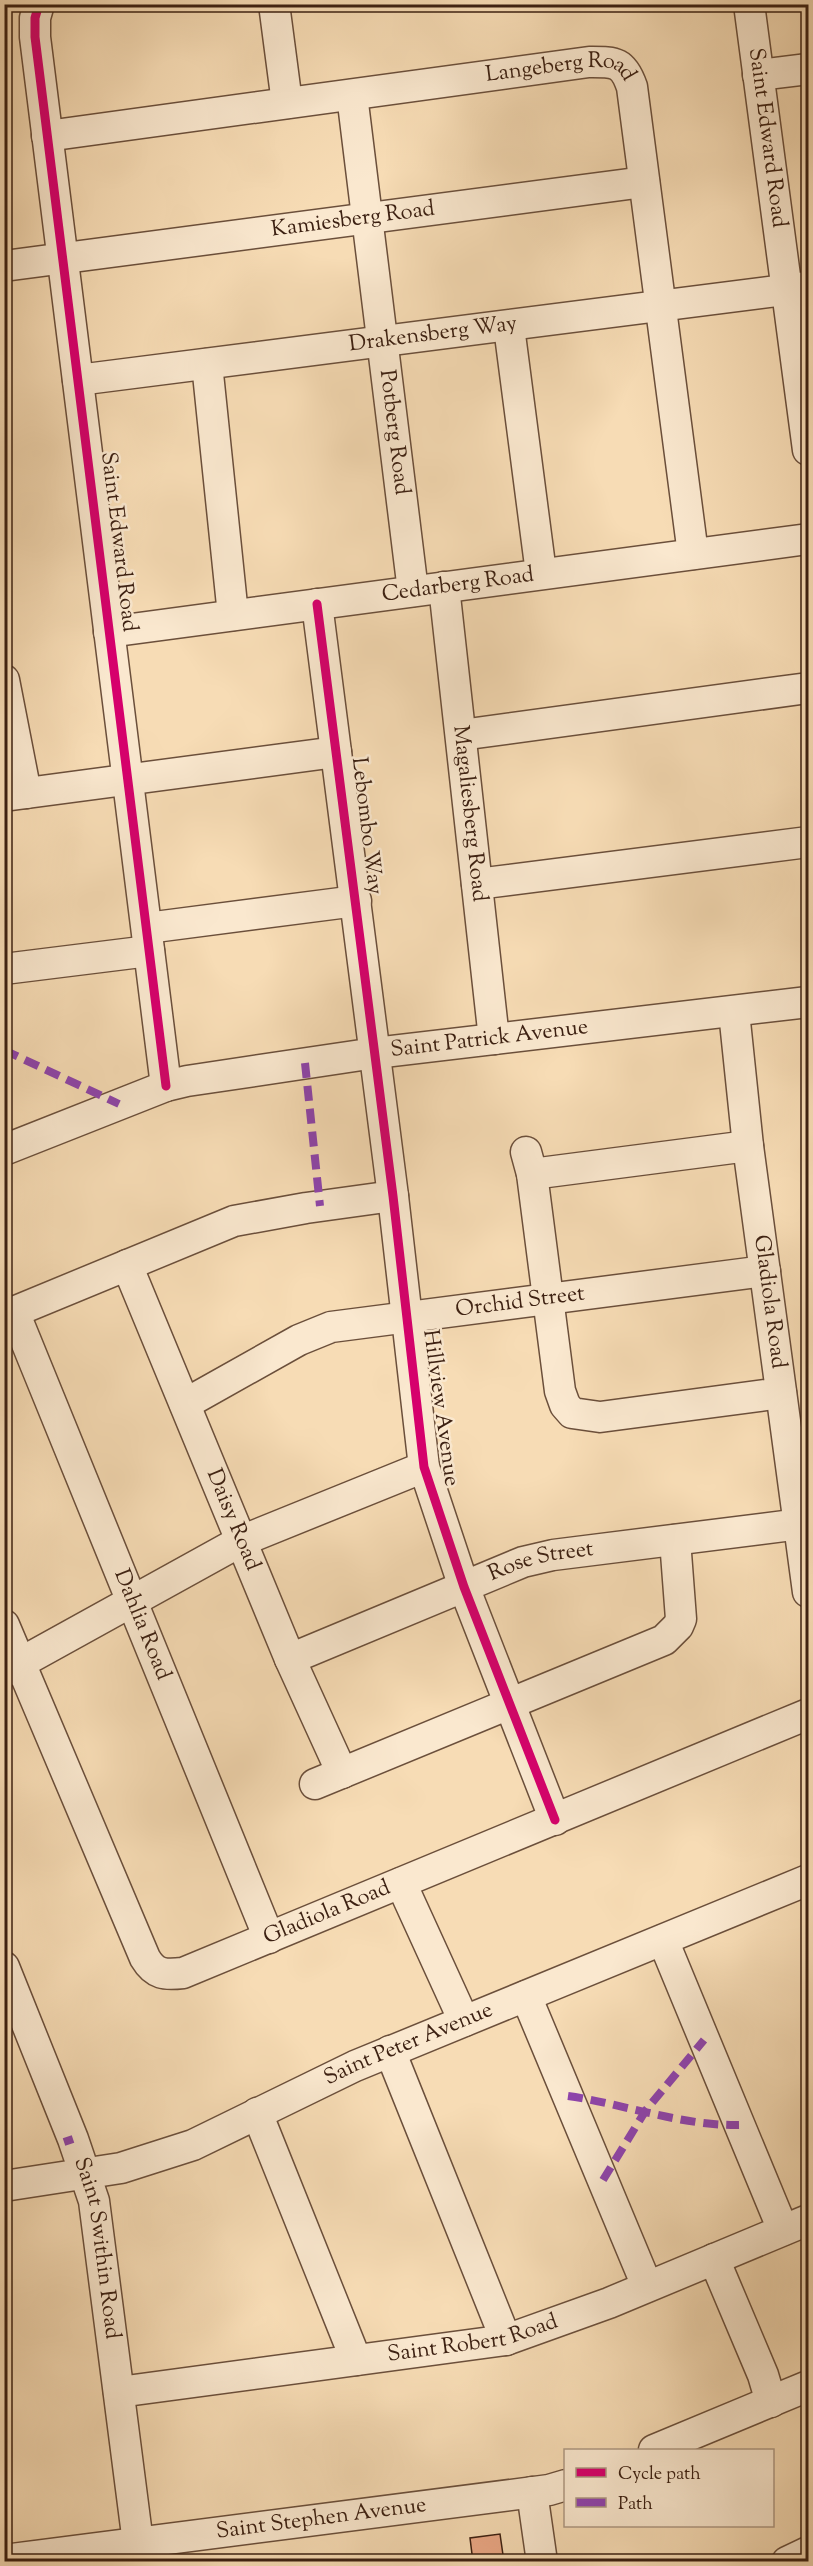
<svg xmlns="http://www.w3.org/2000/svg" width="813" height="2566" font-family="'Sorts Mill Goudy',serif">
<rect width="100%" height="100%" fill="#f7dcb5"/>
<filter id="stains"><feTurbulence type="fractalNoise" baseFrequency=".00333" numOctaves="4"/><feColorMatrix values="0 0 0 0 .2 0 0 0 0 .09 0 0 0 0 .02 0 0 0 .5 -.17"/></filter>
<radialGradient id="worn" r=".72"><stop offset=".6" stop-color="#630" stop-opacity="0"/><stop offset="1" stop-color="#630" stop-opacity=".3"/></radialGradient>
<polygon fill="#eba886" stroke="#3c2012" stroke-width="1.5" points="500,2534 504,2562 473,2562 470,2538"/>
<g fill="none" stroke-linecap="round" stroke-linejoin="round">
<defs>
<g id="minor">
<polyline points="39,4 35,18 35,37 166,1086"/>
<polyline points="274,4 287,103"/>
<path id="s1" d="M 749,4 L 808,450"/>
<polyline points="758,75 808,69"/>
<path id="s2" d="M 352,95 L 413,591"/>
<path id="s3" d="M 47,136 L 589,62 C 615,62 623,61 632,87 L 693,554"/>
<path id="s4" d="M 4,266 L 644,182"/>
<polyline points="509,327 541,573"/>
<polyline points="207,364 233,615"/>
<path id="s5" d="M 78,380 L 808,287"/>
<path id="s6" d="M 444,587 L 494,1039"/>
<polyline points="317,604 393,1196 424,1467 464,1587 555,1820"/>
<path id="s7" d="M 109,632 L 808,539"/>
<polyline points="4,680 26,793"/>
<polyline points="461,735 808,688"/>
<polyline points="4,796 336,752"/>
<polyline points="477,884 808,842"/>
<polyline points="147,928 356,901"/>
<polyline points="4,969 149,951"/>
<path id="s8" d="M 734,1012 L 748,1146 L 808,1592"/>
<path id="s9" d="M 4,1150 L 166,1086 L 187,1081 L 375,1053 L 808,1002"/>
<polyline points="526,1152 532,1174 560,1391 565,1405 572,1413 600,1417 781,1393"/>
<polyline points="532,1174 748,1146"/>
<path id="s10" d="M 127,1265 L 290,1659 L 342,1773"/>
<path id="s11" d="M 14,1312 L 269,1938"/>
<polyline points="4,1316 234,1221 306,1208 393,1196"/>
<path id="s12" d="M 185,1404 L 299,1340 L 331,1327 L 765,1271"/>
<path id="s13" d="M 4,1625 L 145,1958 C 155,1975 165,1975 183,1973 L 808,1714"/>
<path id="s14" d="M 290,1659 L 523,1562 L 553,1555 L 808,1523"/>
<polyline points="4,1672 241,1541 424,1467"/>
<polyline points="315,1784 664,1640 678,1626 681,1619 675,1540"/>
<polyline points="401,1883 464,2021"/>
<polyline points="663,1940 783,2230"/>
<path id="s15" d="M 4,1967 L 73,2139 L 94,2201 L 138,2543"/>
<polyline points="526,1996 647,2286"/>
<polyline points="390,2051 506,2340"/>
<polyline points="257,2113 356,2360"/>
<path id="s16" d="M 4,2186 L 121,2168 L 193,2145 L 355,2066 L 808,1880"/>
<polyline points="714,2259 763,2375 771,2402"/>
<path id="s17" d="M 119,2392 L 506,2340 L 609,2303 L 808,2220"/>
<polyline points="654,2450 808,2386"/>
<polyline points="532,2492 542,2562"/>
<path id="s18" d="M 4,2560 L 549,2490 L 566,2485"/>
<polyline points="787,2562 808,2552"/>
</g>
</defs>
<use href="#minor" stroke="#6b4f3b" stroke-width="33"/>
<use href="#minor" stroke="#fae8cf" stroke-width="30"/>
<g stroke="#8e44ad" stroke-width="8" stroke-dasharray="15 8" stroke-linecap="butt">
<polyline points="4,1050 119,1104"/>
<polyline points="305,1063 320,1206"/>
<path d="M 568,2096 C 624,2104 682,2126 739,2125"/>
<polyline points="64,2142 73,2139"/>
<polyline points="603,2180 646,2110 704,2040"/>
</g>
<defs>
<g id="cycleway">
<polyline points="39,4 35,18 35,37 166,1086"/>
<polyline points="317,604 393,1196 424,1467 464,1587 555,1820"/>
</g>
</defs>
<use href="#cycleway" stroke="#fae8cf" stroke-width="13"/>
<use href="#cycleway" stroke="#d6006c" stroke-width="9"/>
</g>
<g text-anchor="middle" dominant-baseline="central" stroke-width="5" stroke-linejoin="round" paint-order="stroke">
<g font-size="22" fill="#3c2012" stroke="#fae8cf">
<text stroke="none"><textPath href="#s3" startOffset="519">Langeberg Road</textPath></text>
<text stroke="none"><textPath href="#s1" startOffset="135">Saint Edward Road</textPath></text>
<text stroke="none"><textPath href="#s4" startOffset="352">Kamiesberg Road</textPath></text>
<text stroke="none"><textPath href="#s5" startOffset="358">Drakensberg Way</textPath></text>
<text stroke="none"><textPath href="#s2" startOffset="340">Potberg Road</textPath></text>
<text transform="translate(118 542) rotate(83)">Saint Edward Road</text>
<text stroke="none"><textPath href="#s7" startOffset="352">Cedarberg Road</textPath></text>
<text stroke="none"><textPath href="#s6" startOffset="228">Magaliesberg Road</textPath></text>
<text transform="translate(366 826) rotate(83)">Lebombo Way</text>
<text stroke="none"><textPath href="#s9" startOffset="501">Saint Patrick Avenue</textPath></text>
<text stroke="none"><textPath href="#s12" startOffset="356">Orchid Street</textPath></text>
<text stroke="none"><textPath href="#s8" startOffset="292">Gladiola Road</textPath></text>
<text transform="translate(440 1408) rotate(82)">Hillview Avenue</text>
<text stroke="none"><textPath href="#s10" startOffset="276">Daisy Road</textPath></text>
<text stroke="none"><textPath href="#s14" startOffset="270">Rose Street</textPath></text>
<text stroke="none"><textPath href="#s11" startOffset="338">Dahlia Road</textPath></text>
<text stroke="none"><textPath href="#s13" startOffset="562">Gladiola Road</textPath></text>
<text stroke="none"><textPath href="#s16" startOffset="432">Saint Peter Avenue</textPath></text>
<text stroke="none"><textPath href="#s15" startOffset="298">Saint Swithin Road</textPath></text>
<text stroke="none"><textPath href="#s17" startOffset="358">Saint Robert Road</textPath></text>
<text stroke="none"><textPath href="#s18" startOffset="320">Saint Stephen Avenue</textPath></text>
</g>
</g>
<rect width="813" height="2566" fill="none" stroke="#f7dcb5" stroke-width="24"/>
<rect x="6" y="6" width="801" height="2554" fill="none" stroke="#3c2012" stroke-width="3"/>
<rect x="12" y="12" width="789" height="2542" fill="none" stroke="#3c2012" stroke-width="1.5"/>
<rect x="564" y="2449" width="210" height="78" fill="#fae8cf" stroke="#ae9883" stroke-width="1.5"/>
<rect x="576" y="2468" width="30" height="9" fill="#d6006c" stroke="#ae9883" stroke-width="1.5"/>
<text x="618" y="2479" font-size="18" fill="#3c2012">Cycle path</text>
<rect x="576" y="2498" width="30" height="9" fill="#8e44ad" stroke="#ae9883" stroke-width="1.5"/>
<text x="618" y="2509" font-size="18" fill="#3c2012">Path</text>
<rect width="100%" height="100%" filter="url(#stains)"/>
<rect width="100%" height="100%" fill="url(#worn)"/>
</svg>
